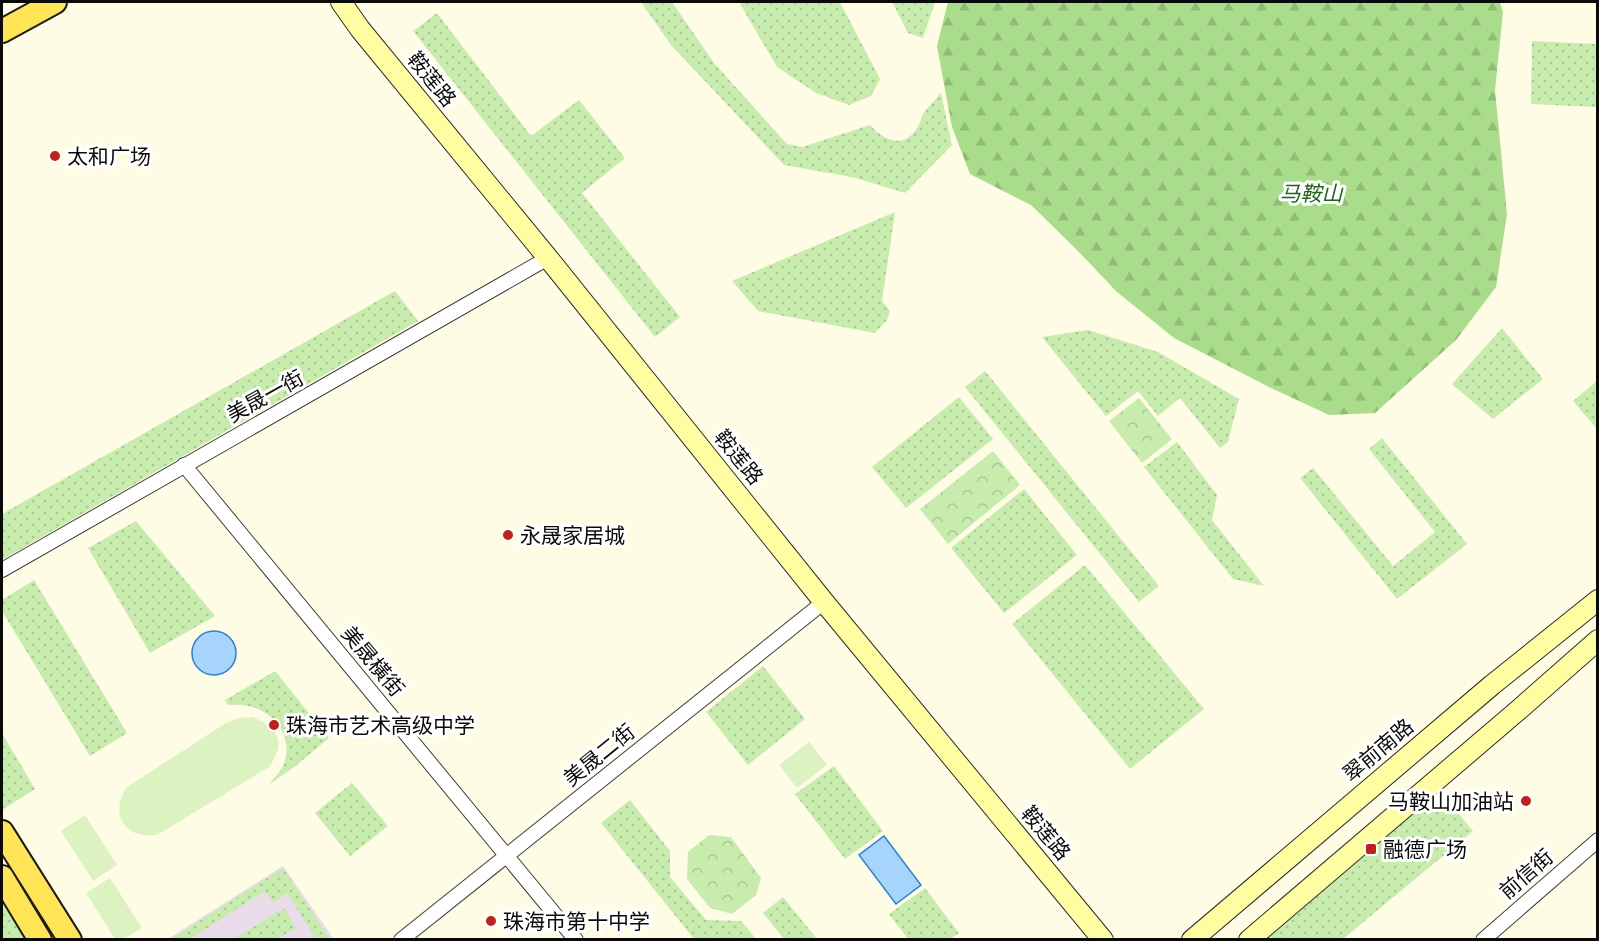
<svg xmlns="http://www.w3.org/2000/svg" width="1599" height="941" font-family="Merriweather,'Noto Sans SC',serif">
<defs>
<pattern id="grass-dots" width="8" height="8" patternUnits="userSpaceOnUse" patternTransform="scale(1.5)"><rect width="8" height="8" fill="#c8ebae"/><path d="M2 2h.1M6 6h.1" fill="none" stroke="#aac894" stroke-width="1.8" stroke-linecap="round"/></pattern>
<pattern id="forest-firs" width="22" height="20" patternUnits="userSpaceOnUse" patternTransform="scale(1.5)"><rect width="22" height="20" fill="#a9dd8c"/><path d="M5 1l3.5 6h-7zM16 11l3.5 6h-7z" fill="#90bc77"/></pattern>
<pattern id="park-crowns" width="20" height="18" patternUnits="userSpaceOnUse" patternTransform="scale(1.5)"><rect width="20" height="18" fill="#c8ebae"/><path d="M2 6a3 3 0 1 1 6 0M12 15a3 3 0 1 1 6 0" fill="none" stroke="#aac894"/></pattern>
</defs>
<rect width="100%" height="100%" fill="#fffce6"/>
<polygon fill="#eadcea" points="283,866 334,939 166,940"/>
<g fill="url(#grass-dots)">
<path d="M 641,2 L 672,2 L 714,63 L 787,144 L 802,147 L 870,125 C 883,140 904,150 917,128 C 921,123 921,116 925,111 C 930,105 936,99 941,93 L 952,145 L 905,193 L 852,177 L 784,165 L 671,45 Z"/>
<polygon points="739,2 840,2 880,79 871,96 849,105 816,93 777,67"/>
<polygon points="892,2 935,2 923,38 908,33"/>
<polygon points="437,13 531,136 579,100 625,158 582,193 680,317 655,337 413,31"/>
<polygon points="1532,41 1597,44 1597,107 1531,104"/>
<polygon points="895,212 882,301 890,311 887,320 875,333 758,311 732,281"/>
<polygon points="395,291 418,321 2,560 2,514"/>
<polygon points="1502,328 1543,379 1493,419 1452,384"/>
<polygon points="1088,330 1158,352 1239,399 1228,442 1220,448 1180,398 1158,416 1138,391 1106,416 1042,337"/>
<polygon points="985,371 1159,586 1139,602 965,387"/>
<polygon points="1597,381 1598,427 1596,428 1573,401"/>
<polygon points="959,397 993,439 906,508 872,467"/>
<polygon points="1382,438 1467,544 1397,599 1300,478 1313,468 1393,566 1435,532 1369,449"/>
<polygon points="1177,442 1217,495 1212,520 1264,586 1233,579 1144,467"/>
<polygon points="1024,489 1077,555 1004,613 951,548"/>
<polygon points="136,521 215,616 150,653 88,548"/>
<polygon points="1085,565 1204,709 1130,769 1012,624"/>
<polygon points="34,580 127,733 90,756 2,611 2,600"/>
<polygon points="763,666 805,719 748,765 706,712"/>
<path d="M 275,671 L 329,738 L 293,768 L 268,785 C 273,779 280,773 283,766 C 298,729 262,700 228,705 L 225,700 Z"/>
<polygon points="2,733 35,789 2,810"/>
<polygon points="834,766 883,831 845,859 795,794"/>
<polygon points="352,783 388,826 350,856 315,813"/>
<polygon points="1438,789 1473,831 1343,939 1259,940"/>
<polygon points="630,800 670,851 670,877 706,920 741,921 756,939 694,939 601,823"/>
<polygon points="283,868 330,939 322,939 320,937 316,939 287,893 273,903 265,891 190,939 171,939"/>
<polygon points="925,888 959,933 950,939 908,939 889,914"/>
<polygon points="2,892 31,939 2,939"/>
<polygon points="783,897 817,939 784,939 763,913"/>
<polygon points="284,908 296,928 278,939 234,939"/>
</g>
<polygon fill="url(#forest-firs)" points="948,2 1500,2 1503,12 1495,90 1507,214 1496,287 1456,340 1375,413 1329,415 1269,387 1174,338 1117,292 1077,250 1031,205 970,174 952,127 937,46"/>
<g fill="url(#park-crowns)">
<polygon points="1139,398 1172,439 1142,463 1109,421"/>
<polygon points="993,451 1020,485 948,544 920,509"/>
<polygon points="709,835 731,837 761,878 756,895 732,914 710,908 687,879 688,852"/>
</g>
<g fill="#dcf2c1">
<path d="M 253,717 C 279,728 286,743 269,767 L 157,835 C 124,839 109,814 127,787 L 226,723 L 239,718 Z"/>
<polygon points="809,742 827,765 797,788 779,765"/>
<polygon points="85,815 117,865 93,881 61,831"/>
<polygon points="110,878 142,928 123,939 115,939 86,893"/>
</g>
<g fill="#a7d4fa" stroke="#2981d6" stroke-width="1.5">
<circle cx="214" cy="653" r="22"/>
<polygon points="884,836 921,885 896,904 859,855"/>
</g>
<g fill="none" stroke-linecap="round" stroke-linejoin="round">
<defs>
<g id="street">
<polyline points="184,465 576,940"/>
<polyline points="2,570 548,258"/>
<polyline points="401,940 824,602"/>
<polyline points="1483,940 1598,840"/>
</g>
<g id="secondary">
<polyline points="341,2 360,29 548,258 824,602 1103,940"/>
<polyline points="1192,940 1492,685 1598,600"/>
<polyline points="1249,940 1515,713 1598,640"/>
</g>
<g id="primary">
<polyline points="2,31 55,2"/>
<polyline points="2,832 70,940"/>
<polyline points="2,877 40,940"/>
</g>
</defs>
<use href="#street" stroke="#3d3d3d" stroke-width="16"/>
<use href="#secondary" stroke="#2c2c2c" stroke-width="22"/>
<use href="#primary" stroke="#1b1b1b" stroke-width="26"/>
<use href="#street" stroke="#fff" stroke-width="14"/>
<use href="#secondary" stroke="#fffda1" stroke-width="20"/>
<use href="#primary" stroke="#ffe556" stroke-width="22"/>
</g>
<g fill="#c2211a" stroke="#fff" stroke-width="2">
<circle cx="55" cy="156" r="6"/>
<circle cx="508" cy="535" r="6"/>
<circle cx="274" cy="725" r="6"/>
<circle cx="1526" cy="801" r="6"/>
<rect x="1365" y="843" width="12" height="12" rx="3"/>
<circle cx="491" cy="921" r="6"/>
</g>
<g text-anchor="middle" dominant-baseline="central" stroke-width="6" stroke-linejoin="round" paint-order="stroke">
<g font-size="21" fill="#0a0a0a" stroke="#fff">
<text transform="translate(432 79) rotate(51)">鞍莲路</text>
<text transform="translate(265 396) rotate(-29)">美晟一街</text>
<text transform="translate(739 457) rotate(51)">鞍莲路</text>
<text transform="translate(373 661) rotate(50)">美晟橫街</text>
<text transform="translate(1378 750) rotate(-40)">翠前南路</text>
<text transform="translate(599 755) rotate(-39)">美晟二街</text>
<text transform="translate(1046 833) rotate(50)">鞍莲路</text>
<text transform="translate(1526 874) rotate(-41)">前信街</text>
</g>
<g font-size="21" fill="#0a0a0a" stroke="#fff" text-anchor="start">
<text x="67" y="156">太和广场</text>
<text x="520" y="535">永晟家居城</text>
<text x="286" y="725">珠海市艺术高级中学</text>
<text x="1514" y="801" text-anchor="end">马鞍山加油站</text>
<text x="1383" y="849">融德广场</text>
<text x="503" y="921">珠海市第十中学</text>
</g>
<g font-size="21" font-style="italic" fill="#206417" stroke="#fff">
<text x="1311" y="193">马鞍山</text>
</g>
</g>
<rect width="1599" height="941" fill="none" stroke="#0a0a0a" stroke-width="6"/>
</svg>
